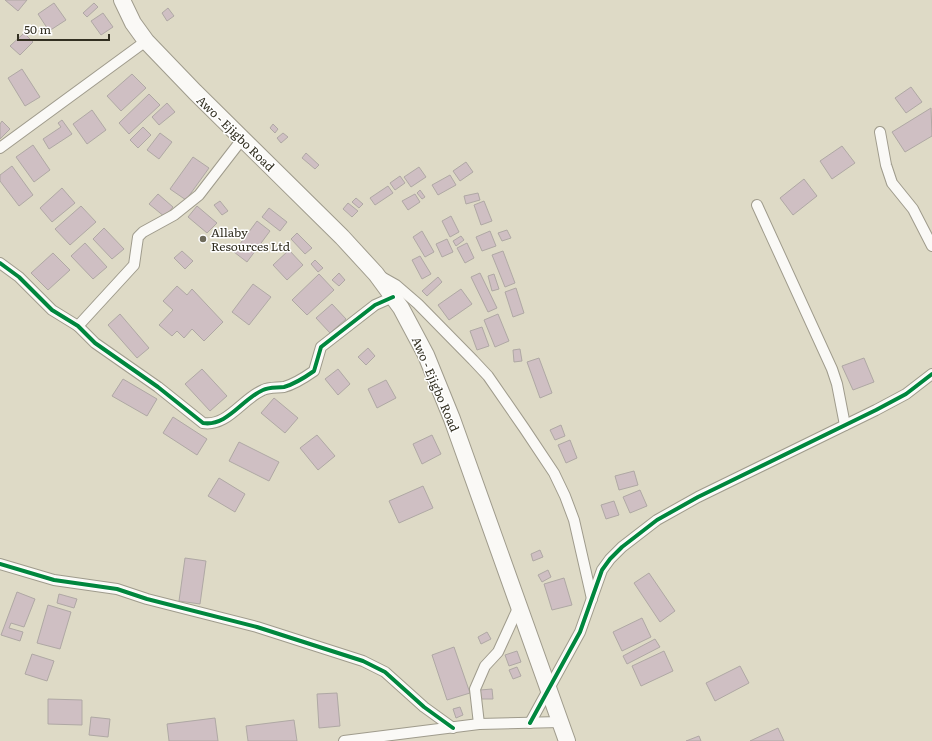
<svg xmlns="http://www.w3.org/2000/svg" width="932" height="741" font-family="Literata,serif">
<rect width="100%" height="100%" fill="#dedac6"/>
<g fill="#cfbfc3" stroke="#afa8a4">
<polygon points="5,0 27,0 18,11"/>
<polygon points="54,3 66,20 49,31 38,14"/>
<polygon points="94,3 98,7 87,17 83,13"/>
<polygon points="168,8 174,16 167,21 162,13"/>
<polygon points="103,13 113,27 101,35 91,21"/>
<polygon points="24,33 33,42 20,55 10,46"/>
<polygon points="22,69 40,97 25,106 8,78"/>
<polygon points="132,74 146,88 121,111 107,96"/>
<polygon points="911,87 922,102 906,113 895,98"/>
<polygon points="149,94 160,105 129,134 119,123"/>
<polygon points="167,103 175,112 159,125 152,117"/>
<polygon points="931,108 932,136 905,152 892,132"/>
<polygon points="92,110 106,130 87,144 73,124"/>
<polygon points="62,120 72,134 49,149 43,139 61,127 58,123"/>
<polygon points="2,121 10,129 0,139 0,124"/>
<polygon points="273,124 278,129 275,133 270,128"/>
<polygon points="143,127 151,135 138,148 130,140"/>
<polygon points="160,133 172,142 159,159 147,150"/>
<polygon points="283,133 288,137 281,143 277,138"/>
<polygon points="33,145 50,170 34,182 16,157"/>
<polygon points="842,146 855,163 832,179 820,161"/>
<polygon points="306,153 319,165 315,169 302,158"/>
<polygon points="193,157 209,168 186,200 170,189"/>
<polygon points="466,162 473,172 460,181 453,171"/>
<polygon points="12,166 33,195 19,206 0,181 0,175"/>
<polygon points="419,167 426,177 411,187 404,177"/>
<polygon points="450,175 456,185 438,195 432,185"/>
<polygon points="400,176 405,183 395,190 390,183"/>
<polygon points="804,179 817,196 793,215 780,198"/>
<polygon points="388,186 393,193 375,205 370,198"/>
<polygon points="62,188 75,203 52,222 40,208"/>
<polygon points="420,190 425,197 422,199 417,193"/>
<polygon points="478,193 480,200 466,204 464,196"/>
<polygon points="158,194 173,207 165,217 149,204"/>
<polygon points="415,194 420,202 408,210 402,201"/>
<polygon points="356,198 363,204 359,208 352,202"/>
<polygon points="220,201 228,211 222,215 214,205"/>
<polygon points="484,201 492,221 481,225 474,205"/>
<polygon points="348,203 358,211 352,217 343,209"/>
<polygon points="81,206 96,222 70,245 55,229"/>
<polygon points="197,206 217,223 207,233 188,217"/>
<polygon points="269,208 287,222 280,231 262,217"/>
<polygon points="451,216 459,232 450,237 442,221"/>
<polygon points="257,221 270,231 247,262 234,252"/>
<polygon points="104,228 124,249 112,259 93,239"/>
<polygon points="507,230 511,238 502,241 498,233"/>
<polygon points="422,231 434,252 425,257 413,237"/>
<polygon points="490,231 496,246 482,251 476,237"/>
<polygon points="297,233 312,248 305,254 291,239"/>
<polygon points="461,236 464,240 456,246 453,241"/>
<polygon points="447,239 453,252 442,257 436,244"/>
<polygon points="85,243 107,267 93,279 71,256"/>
<polygon points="467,243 474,258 465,263 457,248"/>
<polygon points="289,250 303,265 287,280 273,265"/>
<polygon points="182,251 193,261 185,269 174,258"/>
<polygon points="503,251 515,283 505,287 492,255"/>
<polygon points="53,253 70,270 48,290 31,273"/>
<polygon points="420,256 431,274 422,279 412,260"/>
<polygon points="315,260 323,268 318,272 311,264"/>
<polygon points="339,273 345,280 339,286 332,280"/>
<polygon points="480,273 497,308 488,312 471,277"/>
<polygon points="319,274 334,290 307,315 292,300"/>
<polygon points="494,274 499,289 492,291 488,276"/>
<polygon points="438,277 442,282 427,296 422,291"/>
<polygon points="253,284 271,297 249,325 232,312"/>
<polygon points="177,286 187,295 192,289 223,322 204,341 192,329 184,338 177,331 172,336 159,325 173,310 163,301"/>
<polygon points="516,288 524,313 513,317 505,292"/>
<polygon points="461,289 472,304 449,320 438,305"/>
<polygon points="332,304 346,319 330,333 316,318"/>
<polygon points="120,314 149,348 137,358 108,325"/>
<polygon points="498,314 509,341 495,347 484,320"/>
<polygon points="482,327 489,346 477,350 470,331"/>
<polygon points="368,348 375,356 366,365 358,357"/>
<polygon points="520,349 522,361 514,362 513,350"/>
<polygon points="539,358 552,393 540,398 527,362"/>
<polygon points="864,358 874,382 853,390 842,366"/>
<polygon points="202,369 227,396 210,411 185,384"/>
<polygon points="338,369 350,384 338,395 325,379"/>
<polygon points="123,379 157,399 147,416 112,396"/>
<polygon points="386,380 396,398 377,408 368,389"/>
<polygon points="274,398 298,418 285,433 261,413"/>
<polygon points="173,417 207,439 197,455 163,433"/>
<polygon points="561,425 565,436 555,440 550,430"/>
<polygon points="317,435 335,456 318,470 300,448"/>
<polygon points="432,435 441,454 422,464 413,444"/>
<polygon points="570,440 577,458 566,463 558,445"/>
<polygon points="239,442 279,462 269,481 229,461"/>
<polygon points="634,471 638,485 619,490 615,476"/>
<polygon points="219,478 245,494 235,512 208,496"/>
<polygon points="423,486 433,508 399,523 389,501"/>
<polygon points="640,490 647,506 630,513 623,497"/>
<polygon points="614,501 619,515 606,519 601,505"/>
<polygon points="540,550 543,557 533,561 531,554"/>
<polygon points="185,558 206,561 200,604 179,601"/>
<polygon points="548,570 551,577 542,582 538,575"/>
<polygon points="649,573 675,611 660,622 634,583"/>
<polygon points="564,578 572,605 552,610 544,584"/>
<polygon points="17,592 35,599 24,627 11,623 9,628 23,632 20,641 1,635"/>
<polygon points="59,594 77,599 74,608 57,603"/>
<polygon points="48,605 71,612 60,649 37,643"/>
<polygon points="642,618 651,637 622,651 613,632"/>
<polygon points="487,632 491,639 481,644 478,637"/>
<polygon points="655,639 660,647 627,664 623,656"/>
<polygon points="454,647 470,693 447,700 432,655"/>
<polygon points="517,651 521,662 509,666 505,655"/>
<polygon points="664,651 673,671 641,686 632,666"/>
<polygon points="32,654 54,661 47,681 25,674"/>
<polygon points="740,666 749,683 715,701 706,683"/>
<polygon points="517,667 521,676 513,679 509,670"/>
<polygon points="492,689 493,699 480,699 480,690"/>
<polygon points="337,693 340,726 319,728 317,694"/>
<polygon points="48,699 82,700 82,725 48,724"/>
<polygon points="460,707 463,715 456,718 453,709"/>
<polygon points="91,717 110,719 108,737 89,735"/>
<polygon points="215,718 218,741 169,741 167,724"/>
<polygon points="294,720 297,741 248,741 246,726"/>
<polygon points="778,728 784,741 750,741"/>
<polygon points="699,736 701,741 686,741"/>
</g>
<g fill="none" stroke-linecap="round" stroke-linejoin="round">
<defs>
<g id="minor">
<polyline points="880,132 886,165 892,183 913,209 932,246"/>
<polyline points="0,148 146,41"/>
<polyline points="757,205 832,369 837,384 845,425"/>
<path d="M 0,263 L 19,277 L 52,310 L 78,326 L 95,343 L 158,387 L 203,423 C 227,427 242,399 263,390 C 269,387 277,388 284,387 C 295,384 304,378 314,371 L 321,347 L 375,305 L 393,297"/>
<polyline points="380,276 396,285 418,304 473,360 488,376 524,428 554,473 565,496 574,520 592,599"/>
<polyline points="78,326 134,265 138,237 143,232 174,215 199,195 243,138"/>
<polyline points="0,564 54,580 117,589 147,599 257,627 363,661 385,672 424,707 453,728"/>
<polyline points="530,723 580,632 602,570 610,559 622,547 657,520 698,497 876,410 906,394 932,374"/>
<polyline points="479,724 475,689 485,666 498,652 519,606"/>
<polyline points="344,741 479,724 560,722"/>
</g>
<polyline id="primary" points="122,0 133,23 146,41 195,92 342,237 376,274 401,308 426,355 452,419 567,741"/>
</defs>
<use href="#minor" stroke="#9f9b8c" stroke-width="12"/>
<use href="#primary" stroke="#9f9b8c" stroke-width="18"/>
<use href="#minor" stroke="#faf9f6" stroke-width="10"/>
<use href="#primary" stroke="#faf9f6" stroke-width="16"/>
<defs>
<g id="cycleway">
<path d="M 0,263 L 19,277 L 52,310 L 78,326 L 95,343 L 158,387 L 203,423 C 227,427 242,399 263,390 C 269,387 277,388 284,387 C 295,384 304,378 314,371 L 321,347 L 375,305 L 393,297"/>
<polyline points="0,564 54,580 117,589 147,599 257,627 363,661 385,672 424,707 453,728"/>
<polyline points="530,723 580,632 602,570 610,559 622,547 657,520 698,497 876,410 906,394 932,374"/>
</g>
</defs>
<use href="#cycleway" stroke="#fff" stroke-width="6"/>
<use href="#cycleway" stroke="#00873e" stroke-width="4"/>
</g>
<circle fill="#6e6b5b" stroke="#fff" stroke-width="1.5" cx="203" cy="239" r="4"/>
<g text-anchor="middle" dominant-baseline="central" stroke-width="3" stroke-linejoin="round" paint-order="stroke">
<g font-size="12" fill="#322f21" stroke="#fff">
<text transform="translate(236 133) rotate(44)">Awo - Ejigbo Road</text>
<text transform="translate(436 384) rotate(67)">Awo - Ejigbo Road</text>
</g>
<g font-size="12" fill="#322f21" stroke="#fff" text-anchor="start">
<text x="211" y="232">Allaby<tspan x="211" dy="14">Resources Ltd</tspan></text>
</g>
</g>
<path d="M18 34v6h91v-6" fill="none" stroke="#322f21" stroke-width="2"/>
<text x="24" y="34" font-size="12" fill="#322f21" stroke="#ffffff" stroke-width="3" paint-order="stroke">50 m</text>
</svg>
